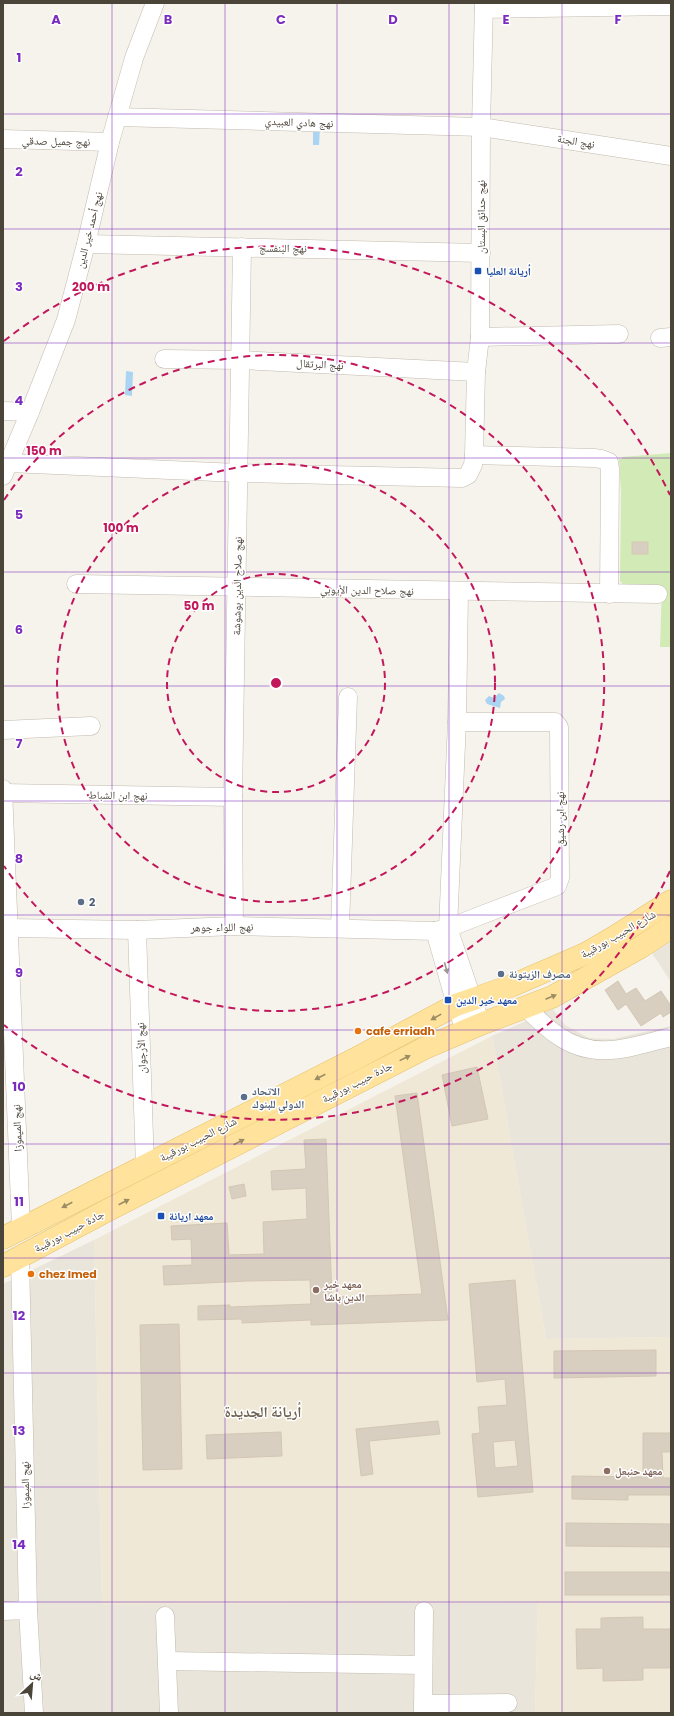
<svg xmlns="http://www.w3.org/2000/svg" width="674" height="1716" font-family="Poppins,'Noto Naskh Arabic',sans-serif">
<rect width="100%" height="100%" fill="#f6f3ec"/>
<g fill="#eae5da">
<polygon points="671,940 671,982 652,953"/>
<polygon points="553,1009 565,1025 589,1038 613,1039 671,1026 671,1337 546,1339 492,1036"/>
<polygon points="94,1240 102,1604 538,1602 535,1713 3,1713 3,1284"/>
</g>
<polygon fill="#efe8d6" points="492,1036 546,1339 671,1337 671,1713 535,1713 538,1602 102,1605 94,1240"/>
<polygon fill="#d2eab5" points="671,453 671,647 660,647 662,586 622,585 622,582 620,582 621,493 619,459 622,459 622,457"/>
<g fill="#a9d4f2">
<polygon points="313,128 320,128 319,145 313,145"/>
<polygon points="126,371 133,372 132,396 125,395"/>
<polygon points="499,693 504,696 505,699 501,702 500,708 487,704 485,700 489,696 494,698"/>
</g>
<g fill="#d8cfc1" stroke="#d3c7b4" fill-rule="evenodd">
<rect x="632" y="542" width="16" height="12"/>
<polygon points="618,981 626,994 636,988 645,1001 661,991 671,1006 671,1012 663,1017 661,1013 641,1026 626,1004 618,1010 605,990"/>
<polygon points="477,1067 488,1119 452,1126 442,1075"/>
<polygon points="417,1093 448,1320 311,1325 311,1320 242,1323 242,1319 198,1320 198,1306 230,1305 230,1307 311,1304 310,1280 248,1281 164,1285 163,1266 192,1265 191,1239 172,1240 171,1226 227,1223 229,1255 264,1254 263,1222 307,1219 306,1188 272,1190 271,1171 306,1169 304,1140 326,1139 332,1297 422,1294 395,1096"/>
<polygon points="244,1184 246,1196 232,1199 229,1187"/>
<path d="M 515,1280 L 533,1492 L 478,1497 L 472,1434 L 480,1433 L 478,1407 L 507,1405 L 505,1379 L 477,1382 L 469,1284 ZM 515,1440 L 518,1466 L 495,1468 L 493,1442 Z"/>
<polygon points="179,1324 182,1469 143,1470 140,1325"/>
<polygon points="656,1350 656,1376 554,1378 554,1351"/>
<polygon points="438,1421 440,1434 369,1441 373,1474 361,1476 356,1429"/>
<polygon points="281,1432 282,1456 207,1459 206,1435"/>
<polygon points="643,1433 671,1433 671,1452 662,1452 663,1478 671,1478 671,1495 628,1495 628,1500 572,1499 572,1476 643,1477"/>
<polygon points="566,1523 671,1524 671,1547 566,1546"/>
<rect x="565" y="1572" width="106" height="23"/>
<polygon points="643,1617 643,1629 671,1629 671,1668 643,1668 643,1680 603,1681 603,1668 577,1669 576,1629 601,1629 601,1618"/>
</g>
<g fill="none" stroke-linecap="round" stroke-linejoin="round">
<defs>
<g id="street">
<polyline points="484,9 671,6"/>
<polyline points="117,117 481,127 671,156"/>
<polyline points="3,139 110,142"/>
<polyline points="86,244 481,253"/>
<polyline points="480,337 619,334"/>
<polyline points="660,338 671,337"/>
<polyline points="164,359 240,360 476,372"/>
<polyline points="3,411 30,412"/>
<polyline points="474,455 594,458 601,459 609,462 610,469 609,594"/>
<polyline points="9,463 239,473 462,478 468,475 473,465 474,455 476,372 480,337 481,127 484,3"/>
<polyline points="3,476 30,412 66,320 86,244 110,142 134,58 155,3"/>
<polyline points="76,584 658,594"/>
<polyline points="459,592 457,722 448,928 481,1024"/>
<polyline points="3,730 91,726"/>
<polyline points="3,789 21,1228"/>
<polyline points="3,793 233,797"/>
<polyline points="234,926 233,797 242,247"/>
<polyline points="9,928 137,930 234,926 435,931 448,928 557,886 560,878 559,727 555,722 457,722"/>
<polyline points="340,928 348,697"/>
<polyline points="137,930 145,1166"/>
<polyline points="435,931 456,1005 465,1030"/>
<path d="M 525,1007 C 535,1016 545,1027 557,1035 C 595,1062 630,1047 671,1037"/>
<polyline points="20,1258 28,1610 34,1713"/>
<polyline points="3,1611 28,1610"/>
<polyline points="165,1616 169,1713"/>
<polyline points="168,1661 423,1665"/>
<polyline points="423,1704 508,1703"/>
<polyline points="423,1713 424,1611"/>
</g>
<g id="primary">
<polyline points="3,1238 355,1059 456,1005 511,986 587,953 616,936 671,901"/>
<polyline points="3,1266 108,1210 425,1048 481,1024 552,997 641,947 671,927"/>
</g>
</defs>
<use href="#street" stroke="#c2bbae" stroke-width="19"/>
<use href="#primary" stroke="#e6c16a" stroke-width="23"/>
<use href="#street" stroke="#fff" stroke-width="18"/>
<use href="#primary" stroke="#ffe39c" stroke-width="22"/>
</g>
<defs><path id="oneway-solid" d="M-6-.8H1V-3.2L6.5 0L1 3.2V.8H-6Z"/></defs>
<use fill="#9c9892" href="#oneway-solid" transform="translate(446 968) rotate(75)"/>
<g fill="#9c8c66">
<use href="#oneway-solid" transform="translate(551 997) rotate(-23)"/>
<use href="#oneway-solid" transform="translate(436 1017) rotate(151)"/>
<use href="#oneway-solid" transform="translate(405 1058) rotate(-26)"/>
<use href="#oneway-solid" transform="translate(320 1077) rotate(153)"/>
<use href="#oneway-solid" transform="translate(239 1142) rotate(-27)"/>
<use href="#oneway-solid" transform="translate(124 1202) rotate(-27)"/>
<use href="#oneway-solid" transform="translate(67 1205) rotate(153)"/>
</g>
<path fill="none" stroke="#7b2cbf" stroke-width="1" stroke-opacity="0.55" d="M 112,3 L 112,1713M 225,3 L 225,1713M 337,3 L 337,1713M 449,3 L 449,1713M 562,3 L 562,1713M 3,114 L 671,114M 3,229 L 671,229M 3,343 L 671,343M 3,458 L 671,458M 3,572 L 671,572M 3,686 L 671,686M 3,801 L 671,801M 3,915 L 671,915M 3,1030 L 671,1030M 3,1144 L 671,1144M 3,1258 L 671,1258M 3,1373 L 671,1373M 3,1487 L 671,1487M 3,1602 L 671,1602"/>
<g fill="none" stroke="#c2185b" stroke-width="2" stroke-dasharray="7 5">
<circle cx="276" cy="683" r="109"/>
<circle cx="276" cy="683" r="219"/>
<path d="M4 500A328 328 0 1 1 4 866"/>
<path d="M670 871A437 437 0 0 1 4 1025M4 341A437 437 0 0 1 670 495"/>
</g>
<g fill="#1a4fb4" stroke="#fff" stroke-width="1.5">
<rect x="474" y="267" width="8" height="8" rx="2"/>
<rect x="444" y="996" width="8" height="8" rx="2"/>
<rect x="157" y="1212" width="8" height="8" rx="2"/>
</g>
<g fill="#5c6f8a" stroke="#fff" stroke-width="1.5">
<circle cx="81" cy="902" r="4"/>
<circle cx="501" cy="974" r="4"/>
<circle cx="244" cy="1097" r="4"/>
</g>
<g fill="#e8710a" stroke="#fff" stroke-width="1.5">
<circle cx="358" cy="1031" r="4"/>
<circle cx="31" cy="1274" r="4"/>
</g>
<g fill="#8d6e63" stroke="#fff" stroke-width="1.5">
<circle cx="316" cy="1290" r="4"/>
<circle cx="607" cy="1471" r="4"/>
</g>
<g text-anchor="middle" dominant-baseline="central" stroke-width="3" stroke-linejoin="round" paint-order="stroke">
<g font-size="11" fill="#4b4439" stroke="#fff">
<text transform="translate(299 122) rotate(2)">نهج هادي العبيدي</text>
<text transform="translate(56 141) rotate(1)">نهج جميل صدقي</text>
<text transform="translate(576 141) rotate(9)">نهج الجنة</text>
<text transform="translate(481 217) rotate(-90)">نهج حدائق البستان</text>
<text transform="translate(89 230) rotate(-76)">نهج أحمد خير الدين</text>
<text transform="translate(283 248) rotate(1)">نهج البنفسج</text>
<text transform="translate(320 364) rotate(3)">نهج البرتقال</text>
<text transform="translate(237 586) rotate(-89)">نهج صلاح الدين بوشوشة</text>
<text transform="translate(367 590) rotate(1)">نهج صلاح الدين الأيوبي</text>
<text transform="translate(118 795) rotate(1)">نهج ابن الشباط</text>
<text transform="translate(560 819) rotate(-90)">نهج ابن رشيق</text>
<text transform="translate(222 927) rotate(-1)">نهج اللواء جوهر</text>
<text transform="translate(618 934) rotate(-30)">شارع الحبيب بورقيبة</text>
<text transform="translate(141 1048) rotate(-92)">نهج الأرجوان</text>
<text transform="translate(357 1082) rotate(-27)">جادة حبيب بورقيبة</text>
<text transform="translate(17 1128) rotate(-92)">نهج الميموزا</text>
<text transform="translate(198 1139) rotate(-27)">شارع الحبيب بورقيبة</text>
<text transform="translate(69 1231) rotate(-28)">جادة حبيب بورقيبة</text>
<text transform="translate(25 1485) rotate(-91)">نهج الميموزا</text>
</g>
<g font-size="11" font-weight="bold" fill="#164399" stroke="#fff" text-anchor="start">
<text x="486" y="271">أريانة العليا</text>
<text x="456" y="1000">معهد خير الدين</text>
<text x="169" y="1216">معهد اريانة</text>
</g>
<g font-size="11" font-weight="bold" fill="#4e5e75" stroke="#fff" text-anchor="start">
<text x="89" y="902">2</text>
<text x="509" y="974">مصرف الزيتونة</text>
<text x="252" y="1091">الاتحاد<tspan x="252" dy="13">الدولي للبنوك</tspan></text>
</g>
<g font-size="11" font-weight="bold" fill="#c56008" stroke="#fff" text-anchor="start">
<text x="366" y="1031">cafe erriadh</text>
<text x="39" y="1274">chez Imed</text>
</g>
<g font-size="11" font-weight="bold" fill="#785e54" stroke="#fff" text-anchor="start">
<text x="324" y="1284">معهد خير<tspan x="324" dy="13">الدين باشا</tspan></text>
<text x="615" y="1471">معهد حنبعل</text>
</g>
<g font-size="15" font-weight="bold" fill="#6e6250" stroke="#fff">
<text x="263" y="1411">أريانة الجديدة</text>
</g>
</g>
<g font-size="13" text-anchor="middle" font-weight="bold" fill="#7b2cbf" stroke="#fff" stroke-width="3" stroke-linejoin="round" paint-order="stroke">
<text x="56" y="24">A</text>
<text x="168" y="24">B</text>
<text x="281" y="24">C</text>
<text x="393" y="24">D</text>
<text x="506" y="24">E</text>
<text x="618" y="24">F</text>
<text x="19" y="62">1</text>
<text x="19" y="176">2</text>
<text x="19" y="291">3</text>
<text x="19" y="405">4</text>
<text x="19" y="519">5</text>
<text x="19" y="634">6</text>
<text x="19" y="748">7</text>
<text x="19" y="863">8</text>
<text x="19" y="977">9</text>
<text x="19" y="1091">10</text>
<text x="19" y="1206">11</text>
<text x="19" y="1320">12</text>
<text x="19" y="1435">13</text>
<text x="19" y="1549">14</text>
</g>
<circle cx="276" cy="683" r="6" fill="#c2185b" stroke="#fff" stroke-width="2"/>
<g font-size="12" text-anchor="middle" font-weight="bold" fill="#c2185b" stroke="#fff" stroke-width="3" stroke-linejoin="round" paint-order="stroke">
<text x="91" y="291">200 m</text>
<text x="44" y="455">150 m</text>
<text x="121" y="532">100 m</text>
<text x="199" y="610">50 m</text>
</g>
<rect width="674" height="1716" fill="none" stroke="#4b4439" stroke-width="8"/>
<g transform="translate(32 1684) rotate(26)" stroke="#ffffff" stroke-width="3" paint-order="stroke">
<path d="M0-3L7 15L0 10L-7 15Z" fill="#4b4439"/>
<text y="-6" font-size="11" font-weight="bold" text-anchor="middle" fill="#4b4439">ش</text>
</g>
</svg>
